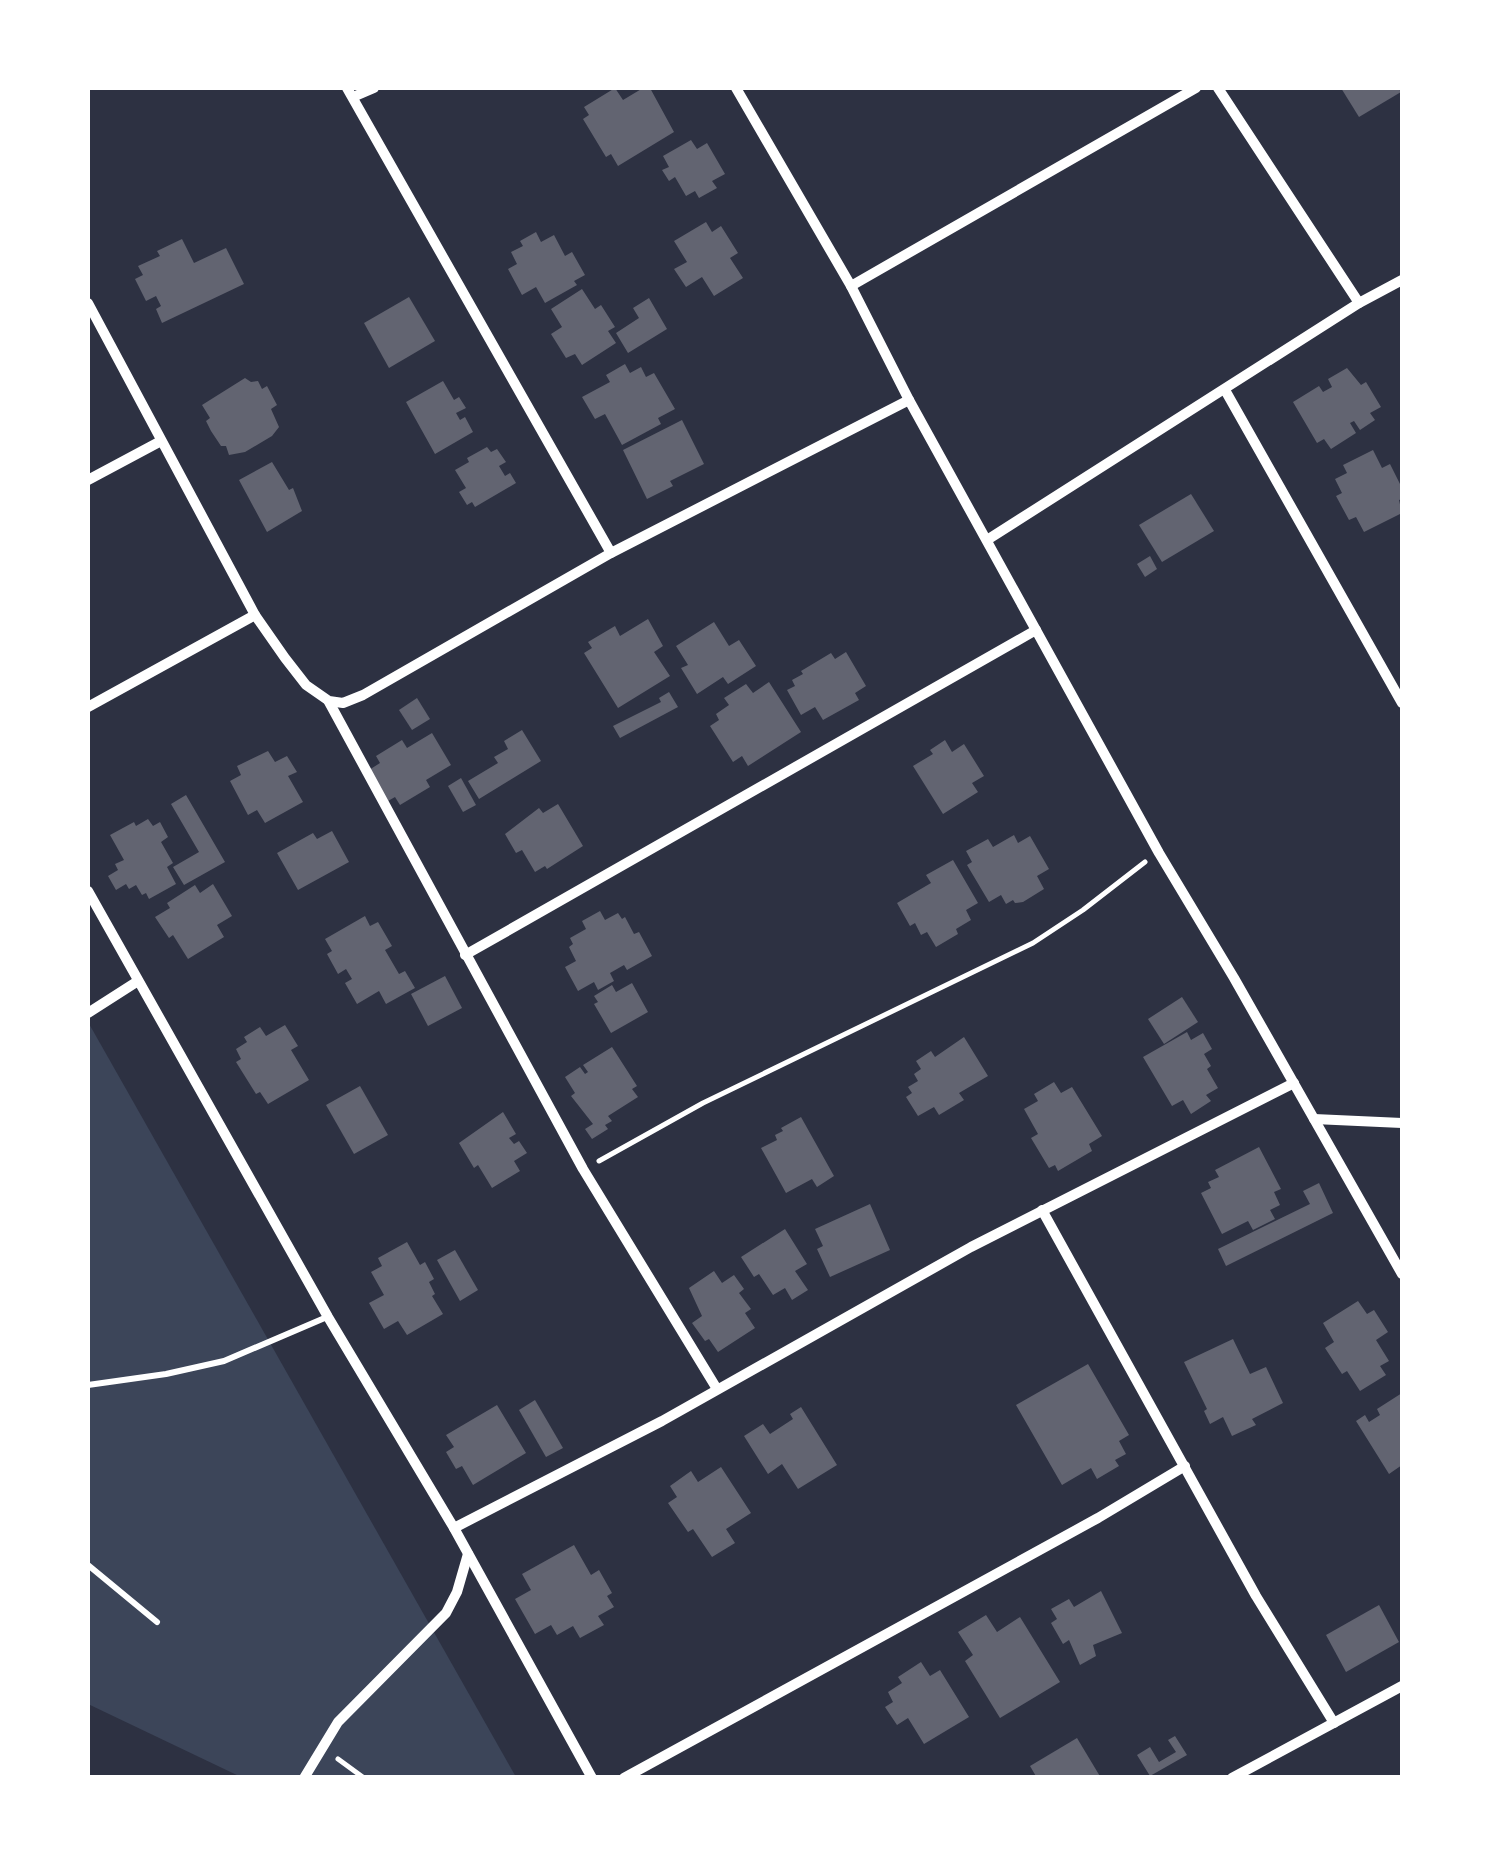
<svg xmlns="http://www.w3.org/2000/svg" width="1490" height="1865" font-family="Figtree,sans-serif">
<rect width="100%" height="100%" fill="#2d3142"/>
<polygon fill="#3c4559" points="88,1022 516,1777 241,1777 88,1704"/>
<g fill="#626471">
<polygon points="615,88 623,100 643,88 650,88 674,132 618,166 611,154 606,157 583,119 589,115 584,107"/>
<polygon points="1341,88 1398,88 1401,92 1359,117"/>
<polygon points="691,140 697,149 707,143 725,174 712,181 717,188 699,198 695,191 686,196 675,177 669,181 662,170 669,167 663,156"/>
<polygon points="706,222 712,232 721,226 738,253 730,258 743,278 714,296 702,277 686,287 674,269 687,262 674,241"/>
<polygon points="536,232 541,242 554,235 565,256 572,252 585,275 574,281 577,285 545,303 536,287 522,295 508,269 517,264 511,252 523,246 520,241"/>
<polygon points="182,239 194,263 226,248 244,284 162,323 156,309 161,306 156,296 146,301 135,279 143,275 138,266 160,256 157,251"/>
<polygon points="582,289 595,309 601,305 615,327 608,331 616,343 582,365 575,354 566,358 551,334 562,327 551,309"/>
<polygon points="409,297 435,341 389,368 364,323"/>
<polygon points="649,298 667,329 628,353 616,333 639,318 633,308"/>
<polygon points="625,364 630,373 641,367 646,377 654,373 675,409 658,418 661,424 622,445 605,414 595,419 582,397 610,382 606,375"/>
<polygon points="1347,368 1361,385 1366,382 1381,407 1370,413 1375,420 1360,430 1354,421 1350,423 1356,433 1331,449 1324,439 1317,443 1293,402 1319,386 1323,392 1332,387 1328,379"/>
<polygon points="245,378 251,382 258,381 262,389 267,386 277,405 271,409 279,427 272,436 245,452 229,455 226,446 221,446 211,431 206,421 210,418 202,405"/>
<polygon points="443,381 454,400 459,397 466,408 456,413 460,420 465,417 473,432 435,454 406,402"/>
<polygon points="682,420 704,464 670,481 673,486 647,499 623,450"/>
<polygon points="487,447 491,452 497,449 506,462 499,466 505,476 510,473 516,483 475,507 472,502 467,505 459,492 466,488 455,470 469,462 467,458"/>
<polygon points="1373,450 1382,468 1390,464 1402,488 1402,499 1399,500 1402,513 1364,532 1356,517 1349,520 1336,496 1342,493 1335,479 1347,473 1343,465"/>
<polygon points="272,462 289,490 293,488 302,511 267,532 239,480"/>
<polygon points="1191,494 1214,531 1162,562 1139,525"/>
<polygon points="1150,556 1157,569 1145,577 1137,564"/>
<polygon points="648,619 663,646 654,652 670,676 618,708 584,653 592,648 588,642 615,626 620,636"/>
<polygon points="714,622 729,646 739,640 756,666 728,684 723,677 697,694 681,668 688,665 676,646"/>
<polygon points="846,652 866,686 855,693 859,700 823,720 815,707 801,715 787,690 795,686 792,680 803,674 801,671 831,653 835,659"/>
<polygon points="769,682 801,732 748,766 742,756 733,762 710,726 719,720 716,714 729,705 724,698 746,684 753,693"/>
<polygon points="669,692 678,707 620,738 613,726 661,702 659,698"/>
<polygon points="417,698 430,719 412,730 399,710"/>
<polygon points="522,730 541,761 479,799 468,781 498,763 494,757 508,749 504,741"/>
<polygon points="432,733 451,765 426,780 430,787 400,805 395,797 388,801 369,770 380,763 376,756 402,740 407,748"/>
<polygon points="945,740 952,752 964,744 984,776 972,783 978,792 943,814 913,766 933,754 930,750"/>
<polygon points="268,751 275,762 287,756 297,772 288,776 303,802 265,823 257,810 248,815 230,781 241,775 237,766"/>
<polygon points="461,778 476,805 463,812 448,786"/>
<polygon points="186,795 225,862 184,885 173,867 199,852 171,804"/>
<polygon points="558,804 583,846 547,869 545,866 535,872 522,850 516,853 505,834 539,808 543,813"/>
<polygon points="148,819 153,826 160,822 168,837 161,842 173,863 167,867 176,884 149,899 146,893 142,895 136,885 129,889 126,884 116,890 108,876 118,870 115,864 124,860 110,835 134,822 136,826"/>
<polygon points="332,831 349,862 298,890 277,853 313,833 317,839"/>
<polygon points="1014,835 1018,843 1030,836 1049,869 1037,876 1044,889 1023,902 1015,903 1013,900 1006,904 1001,895 989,902 967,865 972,862 966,851 988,839 993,847"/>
<polygon points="953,860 978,903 966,910 971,920 956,929 958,934 936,947 927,932 921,935 915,923 910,926 897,903 931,883 926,875"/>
<polygon points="213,884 232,916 217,925 224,937 188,959 173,935 169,938 155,917 170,908 167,903 195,885 200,893"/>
<polygon points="600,911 605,920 618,913 622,919 625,917 634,934 639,932 652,956 627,970 624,965 610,973 614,981 598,990 594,982 578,991 565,967 576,961 569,947 573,944 570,938 586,929 582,921"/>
<polygon points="365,916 370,926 378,922 392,946 385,950 399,974 405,971 415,988 386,1004 379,991 357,1004 345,983 352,979 346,969 338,974 327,954 332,951 325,939"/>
<polygon points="445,976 462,1008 428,1026 411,994"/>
<polygon points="632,983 648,1012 611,1033 594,1004 598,1002 594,996 612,985 616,992"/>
<polygon points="1182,997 1198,1022 1164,1044 1148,1019"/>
<polygon points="285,1025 298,1046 291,1050 309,1080 268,1104 260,1092 256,1094 236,1062 241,1059 236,1049 247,1042 244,1037 260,1027 266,1036"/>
<polygon points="1187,1032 1191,1040 1203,1033 1212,1049 1204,1054 1211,1066 1207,1069 1218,1088 1206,1095 1211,1101 1191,1114 1183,1100 1172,1106 1143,1057"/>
<polygon points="964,1037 988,1076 959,1093 964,1100 939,1115 934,1107 918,1116 906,1097 912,1093 908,1087 918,1081 914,1074 921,1069 916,1061 931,1051 935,1057"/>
<polygon points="612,1047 637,1086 632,1089 638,1097 608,1116 612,1121 605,1125 608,1129 592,1139 585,1129 593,1124 571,1096 575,1093 565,1077 580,1067 585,1074 588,1072 583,1065"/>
<polygon points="1054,1082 1061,1093 1072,1087 1102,1136 1089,1144 1092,1151 1058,1171 1055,1165 1049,1168 1031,1138 1038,1134 1024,1109 1038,1101 1034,1094"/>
<polygon points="360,1086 388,1135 354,1154 326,1105"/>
<polygon points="503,1112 516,1134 509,1138 514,1144 519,1141 527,1153 514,1161 520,1171 492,1188 478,1165 474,1168 459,1143"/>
<polygon points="801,1117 834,1176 817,1187 812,1179 786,1193 761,1148 777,1140 775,1135 783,1131 781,1128"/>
<polygon points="1259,1147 1281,1189 1274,1192 1280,1205 1270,1210 1275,1219 1253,1230 1248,1221 1222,1234 1201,1193 1211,1188 1208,1182 1219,1177 1215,1170"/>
<polygon points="1319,1183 1333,1213 1226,1266 1218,1249 1310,1204 1303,1191"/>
<polygon points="870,1204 890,1250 830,1277 817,1249 823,1246 815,1229"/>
<polygon points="785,1229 807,1264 795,1271 808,1290 792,1300 785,1288 773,1295 759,1274 754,1277 741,1257"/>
<polygon points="407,1242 420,1265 425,1262 434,1279 429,1282 435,1294 432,1296 443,1314 407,1335 398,1321 384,1329 369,1303 384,1295 371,1272 382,1266 378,1258"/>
<polygon points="455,1250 478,1290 460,1301 437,1260"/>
<polygon points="714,1271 722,1283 734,1275 744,1289 739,1293 751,1309 745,1313 755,1328 718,1352 709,1339 705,1341 692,1323 702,1316 689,1288"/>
<polygon points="1358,1301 1367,1314 1374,1310 1388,1332 1376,1340 1389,1361 1380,1366 1386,1375 1360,1391 1347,1371 1342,1374 1325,1348 1334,1342 1323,1323"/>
<polygon points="1233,1339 1250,1374 1266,1367 1283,1403 1252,1419 1256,1425 1232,1436 1223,1417 1210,1424 1204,1411 1207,1409 1184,1362"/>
<polygon points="1088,1364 1129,1435 1119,1441 1126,1454 1115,1460 1119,1466 1097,1479 1091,1468 1062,1485 1016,1405"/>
<polygon points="1402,1393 1402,1465 1389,1474 1356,1421 1365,1415 1369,1422 1380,1415 1377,1409"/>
<polygon points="535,1400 563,1448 546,1457 519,1410"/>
<polygon points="497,1405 526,1453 473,1485 462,1466 456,1469 446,1452 454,1447 446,1435"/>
<polygon points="801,1407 837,1465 798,1489 782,1464 768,1474 744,1436 763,1424 770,1434 793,1419 790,1414"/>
<polygon points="721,1467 751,1513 726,1529 735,1543 712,1557 693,1529 688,1532 668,1503 677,1497 670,1486 691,1471 698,1482"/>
<polygon points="574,1545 591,1575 599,1570 612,1593 607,1596 614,1607 598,1616 604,1625 580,1638 573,1626 557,1635 551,1625 535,1634 515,1599 531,1590 522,1574"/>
<polygon points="1101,1591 1122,1633 1093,1645 1096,1656 1080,1665 1069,1640 1063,1644 1051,1623 1057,1619 1051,1609 1069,1599 1074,1607"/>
<polygon points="1379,1605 1399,1642 1346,1672 1326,1635"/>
<polygon points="986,1615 997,1632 1020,1617 1060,1682 1000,1718 965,1661 973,1655 958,1632"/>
<polygon points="921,1662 930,1676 940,1670 969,1717 924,1744 908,1718 897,1725 885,1707 893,1702 888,1692 902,1683 898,1677"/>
<polygon points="1175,1736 1187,1755 1150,1776 1137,1755 1150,1747 1159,1762 1176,1752 1168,1740"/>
<polygon points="1077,1738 1101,1778 1037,1778 1030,1766"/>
</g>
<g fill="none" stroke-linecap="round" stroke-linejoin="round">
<g stroke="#fff" stroke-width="5">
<polyline points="599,1161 703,1103 1033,943 1083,910 1145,862"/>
<polyline points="338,1759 364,1778"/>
</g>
<g stroke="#fff" stroke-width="6">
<polyline points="88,1385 166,1374 224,1361 327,1317"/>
<polyline points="88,1565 157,1622"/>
</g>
<g stroke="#fff" stroke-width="10">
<polyline points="347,88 611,553"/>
<polyline points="736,88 851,286 909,400 1159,853 1234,978 1402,1274"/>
<polyline points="1218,88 1359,303"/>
<polyline points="353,97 374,88"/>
<polyline points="851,286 1196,88"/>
<polyline points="88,303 255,615 285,658 306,685 329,701 343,703 363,695 611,553 909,400"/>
<polyline points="1225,390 1402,703"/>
<polyline points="88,480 161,441"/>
<polyline points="987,540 1359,303 1402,280"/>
<polyline points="329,702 583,1169 717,1389"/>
<polyline points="88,707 255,615"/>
<polyline points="88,891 328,1317 454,1528 592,1778"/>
<polyline points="465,955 1036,630"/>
<polyline points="88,1013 138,981"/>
<polyline points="1314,1119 1402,1123"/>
<polyline points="1042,1210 1256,1596 1334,1723"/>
<polyline points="454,1528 662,1421 971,1247 1294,1083"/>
<polyline points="304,1778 338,1722 446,1613 457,1592 468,1554"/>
<polyline points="624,1778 1098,1518 1185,1466"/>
<polyline points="1232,1778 1402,1686"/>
</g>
</g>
<rect width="1490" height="1865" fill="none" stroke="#ffffff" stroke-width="180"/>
</svg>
